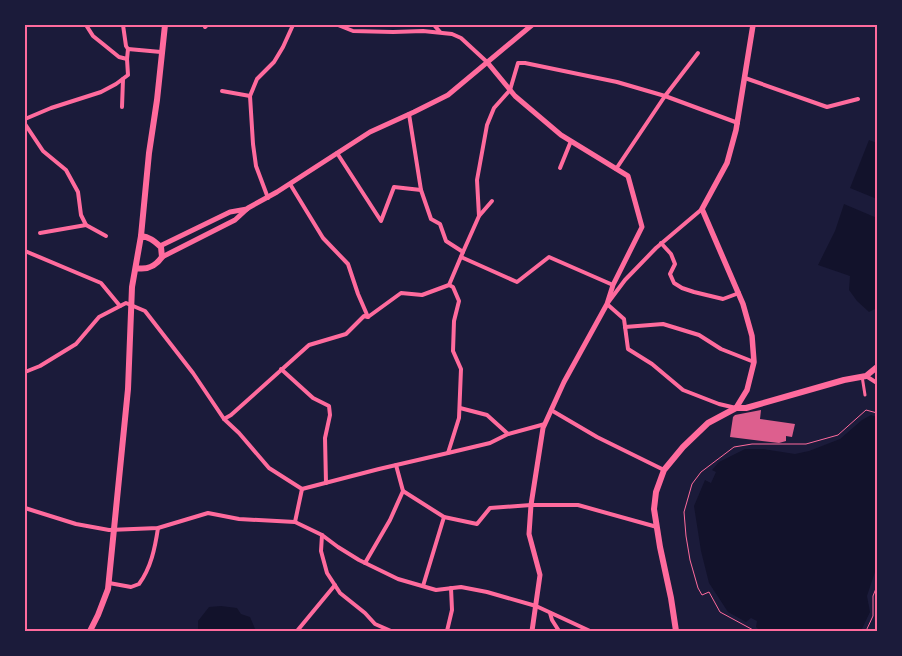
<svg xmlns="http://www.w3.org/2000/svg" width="902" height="656" font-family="'DejaVu Sans',sans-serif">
<rect width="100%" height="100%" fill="#1b1b3a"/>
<g fill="#12122b">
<polygon points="869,140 877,143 877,199 850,188"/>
<polygon points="844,204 877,218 877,308 869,312 857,301 849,290 850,276 818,265 835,231"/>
<polygon points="871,415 877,417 877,566 867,596 870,612 861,631 760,631 756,627 757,621 751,618 746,622 728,612 709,583 701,551 694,506 705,480 711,483 716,472 712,470 719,462 745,449 763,449 795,454 809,451 840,439 862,420"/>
<polygon points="221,606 237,608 241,614 250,617 256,631 198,631 198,621 209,607"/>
</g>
<polygon fill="#dd5f8e" points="761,410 760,419 795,424 792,437 786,436 786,441 779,443 730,437 733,417 735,415"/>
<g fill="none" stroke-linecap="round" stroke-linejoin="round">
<g stroke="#ff6b9d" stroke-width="1">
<polyline points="755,631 720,612 709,592 702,595 698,588 690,560 686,536 684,512 692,484 701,472 734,447 752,444 806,444 838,435 866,410 877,413"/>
<polyline points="866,631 873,616 873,596 877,586"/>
</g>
<polyline stroke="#ff6b9d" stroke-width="3" points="862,376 865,395"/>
<g stroke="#ff6b9d" stroke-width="4">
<polyline points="86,25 93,36 103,44 119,57 127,59 128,49 161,52"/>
<polyline points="123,25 126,46 128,49"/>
<polyline points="338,25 353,31 393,32 423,31 452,34 461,38 487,62"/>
<polyline points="434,25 440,32"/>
<polyline points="205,27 207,25"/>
<polyline points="745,78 827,107 858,99"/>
<polyline points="222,91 250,96"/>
<polyline points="122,107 123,79"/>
<polyline points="25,119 51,108 101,92 116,84 128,75 127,59"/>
<polyline points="25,124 43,151 66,170 78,192 81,215 86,225 106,236"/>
<polyline points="337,153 381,221 394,187 421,190"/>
<polyline points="560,168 571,141"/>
<polyline points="616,169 665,96 698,53"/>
<polyline points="290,184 323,238 348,264 358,294 368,317 401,293 422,295 449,285 463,252 446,241 440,224 431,219 421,190 409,114"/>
<polyline points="268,198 256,166 253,144 250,96 257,79 274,62 283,47 293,25"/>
<polyline points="702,209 656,248 625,280 607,304 624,319 628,349 652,364 683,390 719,404 736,408"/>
<polyline points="479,216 477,180 487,125 494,108 510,90 518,63 525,63 617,82 665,96 738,123"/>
<polyline points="40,233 86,225"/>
<polyline points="661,243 671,254 675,264 670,274 674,283 682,288 694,292 723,299 739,293"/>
<polyline points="25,251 101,283 120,306"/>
<polyline points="463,252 479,216 492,201"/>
<polyline points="461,257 517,282 549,257 613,285"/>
<polyline points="625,327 663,324 699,335 721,349 754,362"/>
<polyline points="281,369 313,398 329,406 330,415 325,438 326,483"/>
<polyline points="25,372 40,366 76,344 99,317 126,303 145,311 193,373 224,419 239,433 269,468 302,489 295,522"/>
<polyline points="866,376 877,383"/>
<polyline points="551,410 597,437 664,470"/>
<polyline points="224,419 231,415 309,345 346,334 364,316 368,317"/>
<polyline points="508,434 545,424"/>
<polyline points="448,453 490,443 508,434 487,415 460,408"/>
<polyline points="302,489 379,469 448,453 459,418 461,369 453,351 454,321 459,301 453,287 449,285"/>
<polyline points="403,491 444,517 423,586"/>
<polyline points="25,508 76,524 109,530 158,528 208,513 239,519 295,522 322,535 338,547 359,560 398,579 436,590 461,587 487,592 536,606 590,631"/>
<polyline points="444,517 477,524 490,508 531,505 578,505 657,527"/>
<polyline points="322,535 321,551 327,573 340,593 365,613 375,624 391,631"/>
<polyline points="365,563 390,520 403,491 396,465"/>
<path d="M 109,583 L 131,587 L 139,584 C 151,568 155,548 158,528"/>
<polyline points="550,613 552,620 559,631"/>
<polyline points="297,631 335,585"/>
<polyline points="447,631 452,610 451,588"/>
</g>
<g stroke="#ff6b9d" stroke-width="5">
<polyline points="487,62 515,96 561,135 628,176 642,227 613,285 607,304 564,382 543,428 531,505 529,534 540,575 532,631"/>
<polyline points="160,246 230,212 247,209"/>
<polyline points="162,257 235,220 248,208 277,192 370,132 414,112 448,95 532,25"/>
</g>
<polyline stroke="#ff6b9d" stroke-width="5.5" points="736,408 747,390 754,362 752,336 743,304 702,209 727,163 736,130 753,25"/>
<g stroke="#ff6b9d" stroke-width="6">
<polyline points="141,236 149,153 157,100 165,25"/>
<path d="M 90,631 L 98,615 L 108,589 L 128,389 L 132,287 L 141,236 C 150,237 154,241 161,247 L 162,257 C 155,267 147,270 136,268"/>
</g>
<polyline stroke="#ff6b9d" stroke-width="6" points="676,631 671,598 660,547 654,509 656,492 664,470 683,447 708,423 736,408 746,408 844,380 866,376 877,367"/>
</g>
<rect width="902" height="656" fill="none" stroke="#1b1b3a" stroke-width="52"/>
<rect x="26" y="26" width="850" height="604" fill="none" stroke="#ff6b9d" stroke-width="2"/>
</svg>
